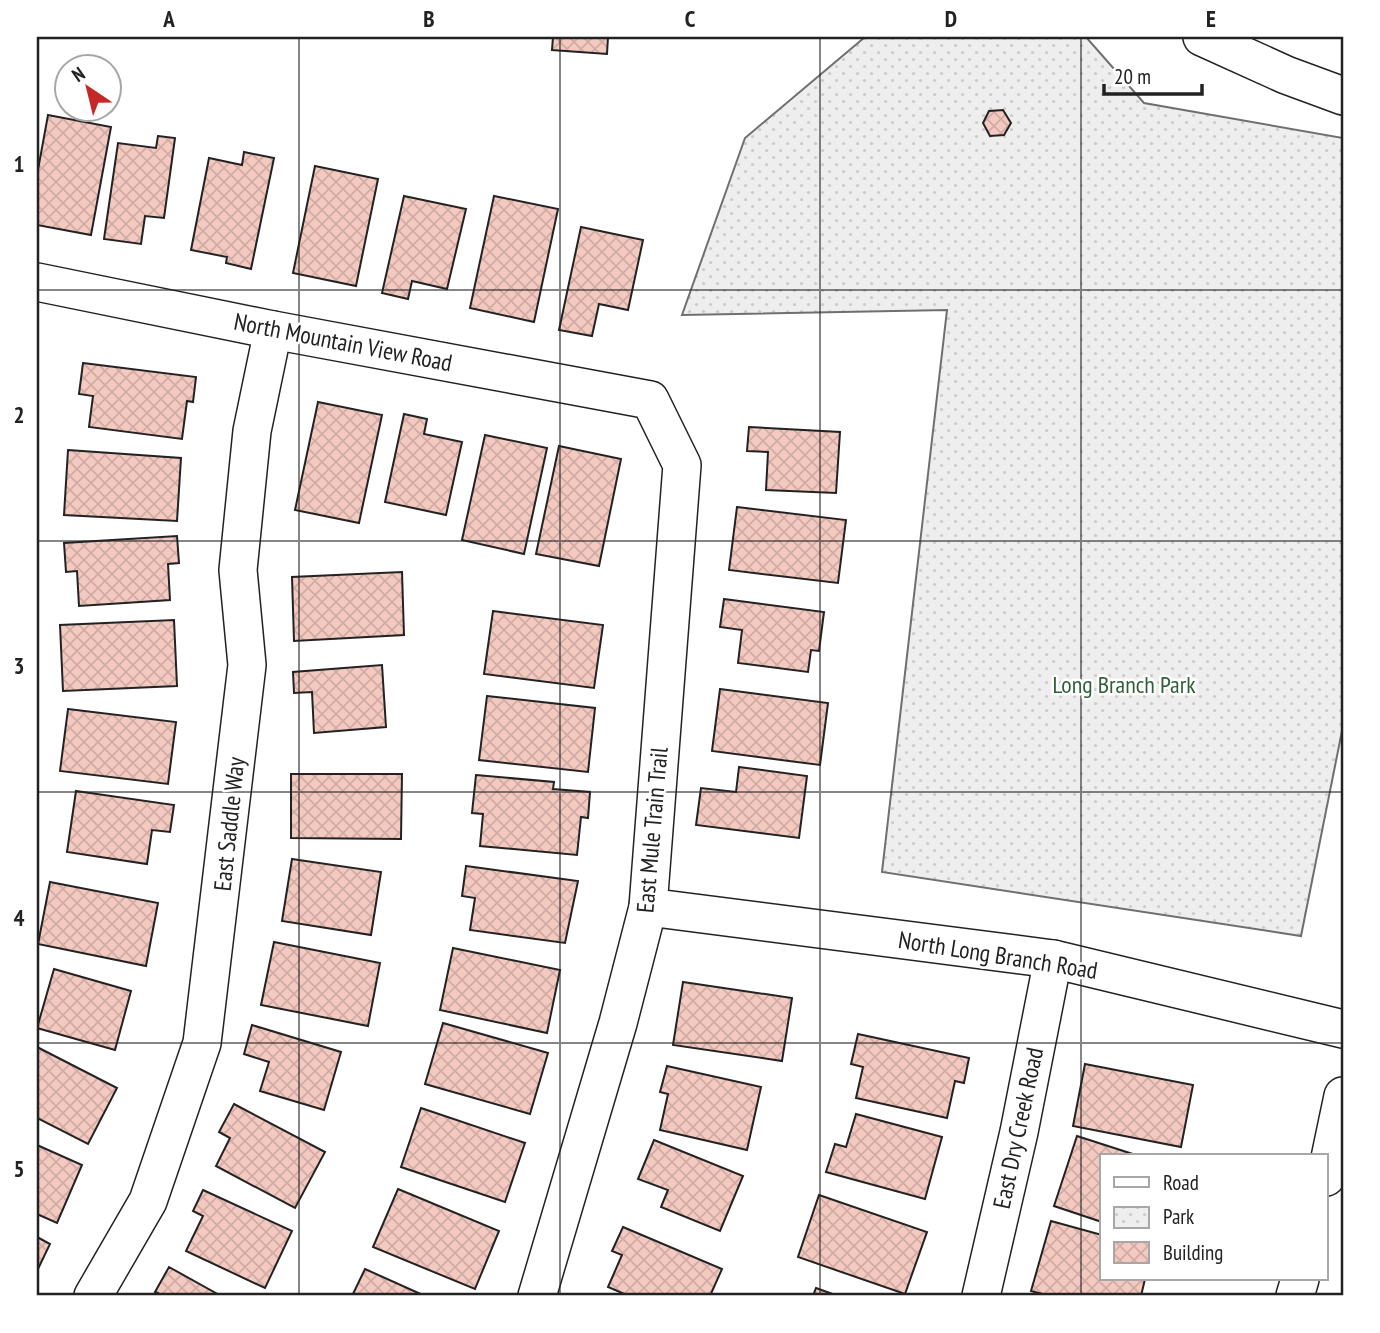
<svg xmlns="http://www.w3.org/2000/svg" width="1380" height="1333" font-family="'PT Sans Narrow',sans-serif">
<defs>
<pattern id="park-dots" width="8" height="8" patternUnits="userSpaceOnUse" patternTransform="scale(1.75)"><rect width="8" height="8" fill="#eee"/><path d="M2 2h.1M6 6h.1" fill="none" stroke="#ccc" stroke-width="1.8" stroke-linecap="round"/></pattern>
<pattern id="building-cross-hatch" width="8" height="8" patternUnits="userSpaceOnUse" patternTransform="scale(1.75)"><rect width="8" height="8" fill="#f3c9c0"/><path d="M0 0l8 8M0 8l8-8" fill="none" stroke="#d0aca5"/></pattern>
</defs>
<rect width="100%" height="100%" fill="#fff"/>
<polygon fill="url(#park-dots)" stroke="#6f6f6f" stroke-width="2" points="865,37 1086,37 1144,103 1343,138 1343,726 1301,936 882,872 947,310 682,315 745,138"/>
<g fill="url(#building-cross-hatch)" stroke="#222" stroke-width="2">
<polygon points="553,37 608,37 607,54 552,50"/>
<polygon points="1003,110 1011,123 1004,135 990,136 983,123 989,111"/>
<polygon points="48,115 111,127 91,235 37,225 37,175"/>
<polygon points="158,136 175,138 164,218 145,216 141,244 104,239 118,143 156,148"/>
<polygon points="244,152 274,158 251,269 226,263 227,257 191,250 209,158 242,165"/>
<polygon points="315,166 378,179 356,286 293,273"/>
<polygon points="404,196 466,209 447,289 412,281 408,299 382,293"/>
<polygon points="494,196 558,209 534,322 470,308"/>
<polygon points="581,227 643,240 628,310 599,304 592,336 559,330"/>
<polygon points="83,363 196,377 193,402 187,401 182,439 89,427 93,396 79,394"/>
<polygon points="318,402 382,415 359,523 295,510"/>
<polygon points="404,414 427,419 424,434 462,442 446,515 385,502"/>
<polygon points="749,427 840,432 836,493 766,490 768,452 747,451"/>
<polygon points="485,435 547,448 524,554 462,540"/>
<polygon points="559,446 621,459 599,566 536,554"/>
<polygon points="68,450 181,458 177,521 64,515"/>
<polygon points="737,507 846,520 838,583 729,570"/>
<polygon points="177,536 179,563 168,564 170,600 79,606 77,571 66,572 64,543"/>
<polygon points="402,572 404,635 294,641 292,577"/>
<polygon points="724,599 824,612 819,651 811,650 808,672 738,663 742,630 720,627"/>
<polygon points="493,611 603,625 594,688 484,674"/>
<polygon points="174,620 177,686 63,691 60,625"/>
<polygon points="382,665 386,727 314,733 312,692 294,693 293,672"/>
<polygon points="720,689 828,703 820,765 712,751"/>
<polygon points="487,696 595,708 588,772 479,760"/>
<polygon points="68,709 176,722 168,784 60,771"/>
<polygon points="739,767 807,776 799,838 696,825 701,788 736,792"/>
<polygon points="291,774 402,774 401,839 291,838"/>
<polygon points="476,775 554,782 553,789 590,792 588,818 581,817 577,855 480,846 483,814 472,813"/>
<polygon points="76,791 174,805 170,832 152,830 147,864 67,852"/>
<polygon points="292,859 381,872 371,935 282,921"/>
<polygon points="466,866 578,881 565,943 470,930 475,898 462,896"/>
<polygon points="50,882 158,903 146,966 38,944"/>
<polygon points="274,942 380,963 368,1026 261,1005"/>
<polygon points="453,948 560,970 547,1033 440,1010"/>
<polygon points="54,969 131,991 115,1050 37,1028"/>
<polygon points="683,982 792,998 782,1061 673,1045"/>
<polygon points="443,1023 548,1053 530,1114 425,1084"/>
<polygon points="252,1025 341,1052 324,1110 260,1091 269,1062 244,1054"/>
<polygon points="858,1034 969,1058 964,1083 955,1081 947,1118 856,1098 863,1067 851,1064"/>
<polygon points="37,1047 117,1088 88,1144 37,1118"/>
<polygon points="1085,1064 1193,1085 1181,1147 1073,1126"/>
<polygon points="667,1066 761,1087 747,1150 660,1130 668,1094 660,1092"/>
<polygon points="234,1104 325,1152 295,1208 216,1166 230,1138 219,1132"/>
<polygon points="421,1108 525,1143 505,1202 401,1167"/>
<polygon points="856,1114 942,1137 925,1199 826,1172 835,1144 846,1147"/>
<polygon points="1077,1136 1139,1156 1102,1156 1102,1222 1054,1206"/>
<polygon points="654,1140 743,1176 720,1231 661,1207 668,1190 638,1179"/>
<polygon points="37,1145 82,1165 57,1223 37,1214"/>
<polygon points="398,1189 499,1231 475,1289 373,1247"/>
<polygon points="203,1190 292,1231 265,1288 186,1251 203,1216 193,1211"/>
<polygon points="819,1195 927,1232 905,1294 798,1257"/>
<polygon points="1051,1221 1102,1235 1102,1279 1145,1279 1141,1296 1050,1296 1031,1291"/>
<polygon points="623,1227 722,1269 710,1296 629,1296 608,1287 622,1255 612,1251"/>
<polygon points="37,1237 50,1244 37,1271"/>
<polygon points="169,1267 221,1296 164,1296 155,1292"/>
<polygon points="365,1269 425,1296 352,1296"/>
<polygon points="816,1288 838,1296 813,1296"/>
</g>
<g fill="none" stroke-linecap="round" stroke-linejoin="round">
<defs>
<g id="minor">
<polyline points="1202,37 1286,75 1343,96"/>
<polyline points="37,282 273,330 650,400 682,465 648,907 618,1023 537,1296"/>
<polyline points="648,907 1053,959 1343,1029"/>
<polyline points="1326,1177 1343,1096"/>
<polyline points="93,1296 148,1201 202,1043 247,665 238,570 252,431 273,330"/>
<polyline points="981,1296 1019,1132 1053,959"/>
<polyline points="1295,1296 1300,1279"/>
</g>
</defs>
<use href="#minor" stroke="#222" stroke-width="40"/>
<use href="#minor" stroke="#fff" stroke-width="37"/>
</g>
<path fill="none" stroke="#222" stroke-width="2" stroke-opacity="0.55" d="M 299,37 L 299,1296M 560,37 L 560,1296M 820,37 L 820,1296M 1081,37 L 1081,1296M 37,290 L 1343,290M 37,541 L 1343,541M 37,792 L 1343,792M 37,1043 L 1343,1043"/>
<g text-anchor="middle" dominant-baseline="central" stroke-width="5" stroke-linejoin="round" paint-order="stroke">
<g font-size="24" fill="#222" stroke="#fff">
<text transform="translate(343 342) rotate(11)">North Mountain View Road</text>
<text transform="translate(229 824) rotate(-84)">East Saddle Way</text>
<text transform="translate(652 830) rotate(-85)">East Mule Train Trail</text>
<text transform="translate(998 955) rotate(9)">North Long Branch Road</text>
<text transform="translate(1018 1128) rotate(-78)">East Dry Creek Road</text>
</g>
<g font-size="24" fill="#2f5e38" stroke="#fff">
<text x="1124" y="684">Long Branch Park</text>
</g>
</g>
<rect width="1380" height="1333" fill="none" stroke="#ffffff" stroke-width="77"/>
<rect x="1100" y="1154" width="228" height="126" fill="#ffffff" stroke="#a7a7a7" stroke-width="2"/>
<rect x="1114" y="1177" width="35" height="10" fill="#ffffff" stroke="#a7a7a7" stroke-width="2"/>
<text x="1163" y="1190" font-size="21" fill="#222222">Road</text>
<rect x="1114" y="1207" width="35" height="21" fill="url(#park-dots)" stroke="#a7a7a7" stroke-width="2"/>
<text x="1163" y="1224" font-size="21" fill="#222222">Park</text>
<rect x="1114" y="1242" width="35" height="21" fill="url(#building-cross-hatch)" stroke="#a7a7a7" stroke-width="2"/>
<text x="1163" y="1260" font-size="21" fill="#222222">Building</text>
<g transform="translate(88 88) rotate(325)"><circle r="33" fill="#ffffff" stroke="#a7a7a7" stroke-width="2"/>
<path d="M0-5L12 26L0 18L-12 26Z" fill="#c62828"/>
<text y="-10" font-size="19" font-weight="bold" text-anchor="middle" fill="#222222">N</text>
</g>
<path d="M1104 84v10h98v-10" fill="none" stroke="#222222" stroke-width="3.5"/>
<text x="1114" y="84" font-size="21" fill="#222222" stroke="#ffffff" stroke-width="5" paint-order="stroke">20 m</text>
<rect x="38" y="38" width="1304" height="1256" fill="none" stroke="#222" stroke-width="2.5"/>
<g font-size="23" text-anchor="middle" font-weight="bold" fill="#222">
<text x="169" y="27">A</text>
<text x="429" y="27">B</text>
<text x="690" y="27">C</text>
<text x="951" y="27">D</text>
<text x="1211" y="27">E</text>
<text x="19" y="172">1</text>
<text x="19" y="423">2</text>
<text x="19" y="674">3</text>
<text x="19" y="926">4</text>
<text x="19" y="1177">5</text>
</g>
</svg>
